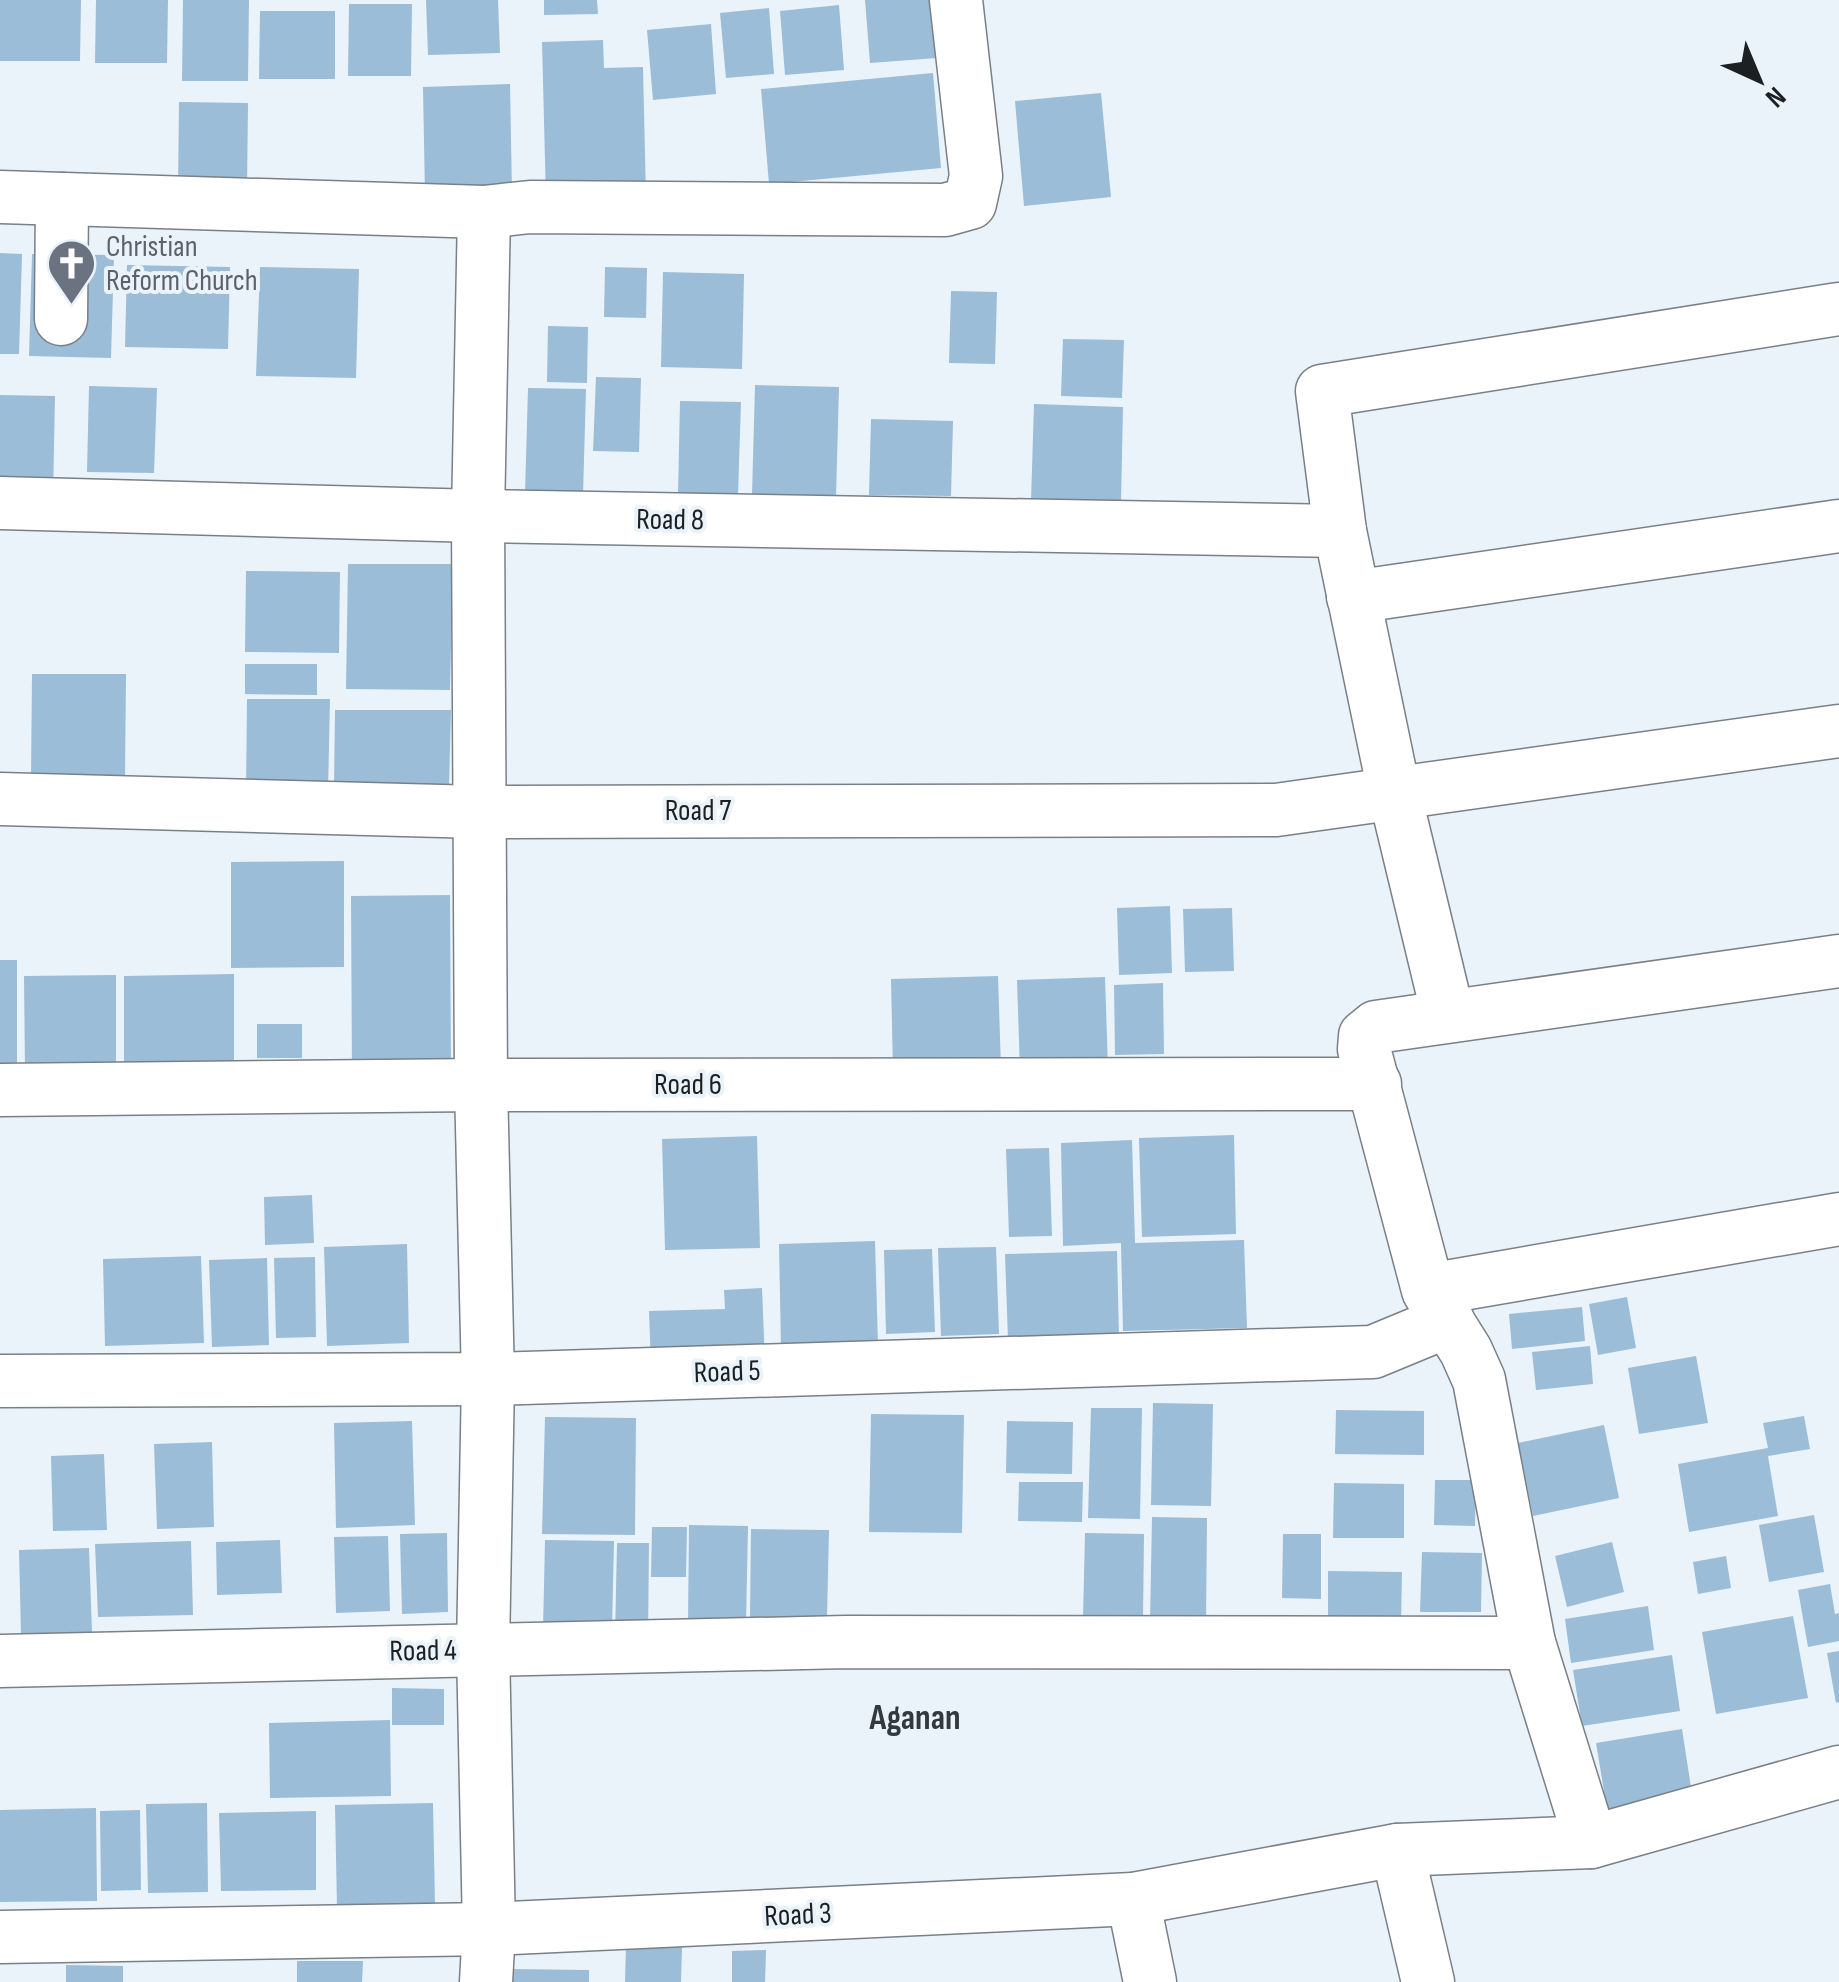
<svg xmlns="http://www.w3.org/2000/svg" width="1839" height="1982" font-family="'Sofia Sans Condensed',sans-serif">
<rect width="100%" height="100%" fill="#eaf3f9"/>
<g fill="#9bbdd8">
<polygon points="0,0 81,0 80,61 0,61"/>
<polygon points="96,0 168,0 167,63 95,63"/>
<polygon points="183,0 249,0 248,81 182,81"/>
<polygon points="426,0 498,0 500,53 428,55"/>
<polygon points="544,0 597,0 598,14 544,15"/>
<polygon points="865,0 932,0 937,58 870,63"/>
<polygon points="349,4 412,4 411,76 348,76"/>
<polygon points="839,5 844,70 785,75 780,11"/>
<polygon points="769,8 774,74 726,78 720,13"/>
<polygon points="260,11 335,11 335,79 259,79"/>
<polygon points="711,24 716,94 653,100 647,30"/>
<polygon points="603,40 604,68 643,67 646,198 546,200 542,42"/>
<polygon points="933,73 941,168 769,184 761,89"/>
<polygon points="510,84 512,194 425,196 423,87"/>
<polygon points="1101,93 1111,197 1024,206 1015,101"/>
<polygon points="179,102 248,103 247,189 178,188"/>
<polygon points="0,253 22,254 19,354 0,354"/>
<polygon points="32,254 114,255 111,358 29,356"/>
<polygon points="127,265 230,267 228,349 125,347"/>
<polygon points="260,267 359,269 356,378 256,376"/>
<polygon points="605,267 647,268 646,318 604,317"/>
<polygon points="663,272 744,274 742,369 661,367"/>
<polygon points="951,291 997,292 995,364 949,363"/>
<polygon points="548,326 588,327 587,383 547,382"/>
<polygon points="1063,339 1124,340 1122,398 1061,396"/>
<polygon points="596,377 641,378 639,452 593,451"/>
<polygon points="755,385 839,387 836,497 752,495"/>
<polygon points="89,386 157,388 154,473 87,472"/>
<polygon points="528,388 586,389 583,495 525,494"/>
<polygon points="0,395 55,396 53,497 0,496"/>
<polygon points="680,401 741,402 738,495 678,494"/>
<polygon points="1034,404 1123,407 1121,503 1031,501"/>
<polygon points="871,419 953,421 951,496 869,495"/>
<polygon points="348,564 453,564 450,690 346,689"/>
<polygon points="246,571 340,572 339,653 245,652"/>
<polygon points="245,664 317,664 317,695 245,694"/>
<polygon points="32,674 126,674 125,778 31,778"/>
<polygon points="247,699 330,699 328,793 246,793"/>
<polygon points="335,710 451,710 449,787 334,786"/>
<polygon points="344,861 344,967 231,968 231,862"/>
<polygon points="450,895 451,1076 352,1077 351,896"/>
<polygon points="1170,906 1172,973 1119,975 1117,908"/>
<polygon points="1232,908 1234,971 1185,972 1183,909"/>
<rect x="0" y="960" width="17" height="103"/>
<polygon points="234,974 234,1072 124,1073 124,976"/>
<polygon points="116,975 116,1070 25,1071 24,976"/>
<polygon points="998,976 1001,1068 893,1071 891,979"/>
<polygon points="1105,977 1108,1068 1020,1071 1017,980"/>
<polygon points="1163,983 1164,1054 1115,1055 1114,985"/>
<rect x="257" y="1024" width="45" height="34"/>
<polygon points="1234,1135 1236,1234 1142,1237 1139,1138"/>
<polygon points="757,1136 760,1248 665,1250 662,1139"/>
<polygon points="1132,1140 1135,1243 1244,1240 1247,1328 1123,1331 1121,1243 1063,1246 1061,1143"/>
<polygon points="1049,1148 1052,1236 1009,1237 1006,1149"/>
<polygon points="312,1195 314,1243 265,1245 264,1197"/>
<polygon points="875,1241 878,1345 781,1348 779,1244"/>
<polygon points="407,1244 409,1343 327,1346 324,1247"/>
<polygon points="996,1247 999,1334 941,1336 938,1248"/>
<polygon points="932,1249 935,1332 886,1334 884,1250"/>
<polygon points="1117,1251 1119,1337 1008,1340 1005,1254"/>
<polygon points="201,1256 204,1343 105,1346 103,1259"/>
<polygon points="315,1257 316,1337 276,1338 274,1258"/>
<polygon points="267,1258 269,1345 212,1347 209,1260"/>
<polygon points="762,1288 765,1362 651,1366 649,1311 725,1309 724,1290"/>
<polygon points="1627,1297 1636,1348 1598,1355 1589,1304"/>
<polygon points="1582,1307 1585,1341 1512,1349 1509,1314"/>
<polygon points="1590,1346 1593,1384 1536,1390 1532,1352"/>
<polygon points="1696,1356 1708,1423 1639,1434 1628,1368"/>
<polygon points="1153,1403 1213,1404 1211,1506 1151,1505"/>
<polygon points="1091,1408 1142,1408 1140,1519 1088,1518"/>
<polygon points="1336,1410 1424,1411 1424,1455 1335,1454"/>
<polygon points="871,1414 964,1415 962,1533 869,1532"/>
<polygon points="1804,1416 1810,1449 1768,1456 1778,1516 1689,1532 1678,1464 1768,1448 1763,1423"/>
<polygon points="545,1417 636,1418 635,1535 542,1534"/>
<polygon points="412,1421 415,1525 336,1528 334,1423"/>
<polygon points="1007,1421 1073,1422 1072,1474 1006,1473"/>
<polygon points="1604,1425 1619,1498 1533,1516 1518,1443"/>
<polygon points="212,1442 214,1527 157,1529 154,1444"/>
<polygon points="104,1454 107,1530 53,1531 51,1456"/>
<polygon points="1435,1480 1476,1480 1475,1526 1434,1525"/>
<polygon points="1019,1482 1083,1482 1082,1522 1018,1521"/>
<polygon points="1334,1483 1404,1484 1404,1538 1333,1538"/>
<polygon points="1814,1515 1824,1572 1769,1582 1759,1525"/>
<polygon points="1152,1517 1207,1518 1206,1624 1150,1624"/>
<polygon points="689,1525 748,1526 746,1624 688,1623"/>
<polygon points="652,1527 687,1527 686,1577 651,1577"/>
<polygon points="751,1529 829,1530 827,1617 750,1617"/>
<polygon points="447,1533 448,1612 402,1614 400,1534"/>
<polygon points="1085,1533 1144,1534 1143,1619 1083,1618"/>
<polygon points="1283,1534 1321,1534 1321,1599 1282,1598"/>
<polygon points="388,1536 390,1611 336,1613 334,1537"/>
<polygon points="280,1540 282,1593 217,1595 216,1542"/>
<polygon points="545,1540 614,1541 612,1631 543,1630"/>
<polygon points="191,1541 193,1615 98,1617 95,1544"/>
<polygon points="1612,1542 1624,1592 1567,1607 1555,1556"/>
<polygon points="617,1543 649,1543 648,1638 615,1637"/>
<polygon points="89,1548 92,1632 21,1635 19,1550"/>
<polygon points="1422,1552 1482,1553 1481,1612 1420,1612"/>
<polygon points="1726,1556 1731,1588 1698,1594 1693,1562"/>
<polygon points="1328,1571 1402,1572 1401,1625 1328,1624"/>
<polygon points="1830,1584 1835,1614 1839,1613 1839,1641 1808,1647 1798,1590"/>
<polygon points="1648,1606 1654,1650 1571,1663 1565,1619"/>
<polygon points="1793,1616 1808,1698 1716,1714 1702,1632"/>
<polygon points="1839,1651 1839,1702 1836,1703 1827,1653"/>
<polygon points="1672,1655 1680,1711 1582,1726 1573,1670"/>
<polygon points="392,1688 444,1689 444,1725 392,1725"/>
<polygon points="390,1720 391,1796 270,1798 269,1723"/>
<polygon points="1682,1729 1692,1794 1607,1809 1596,1743"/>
<polygon points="207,1803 208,1892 148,1893 146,1804"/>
<polygon points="433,1803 435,1905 337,1907 335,1805"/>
<polygon points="96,1808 97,1901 0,1902 0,1810"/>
<polygon points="140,1810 141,1890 101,1891 100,1811"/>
<polygon points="316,1811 316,1890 221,1891 219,1813"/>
<polygon points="626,1946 682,1947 681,1982 625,1982"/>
<polygon points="766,1950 765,1982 732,1982 732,1951"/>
<polygon points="297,1961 363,1961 362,1982 297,1982"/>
<polygon points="66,1965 123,1966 123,1982 66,1982"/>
<polygon points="508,1969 589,1970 589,1982 508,1982"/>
</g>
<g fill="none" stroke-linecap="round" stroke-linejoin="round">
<defs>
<g id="minor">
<polyline points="0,197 484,212 530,207 945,210 970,203 976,176 956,0"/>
<polyline points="484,212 478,516 481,1085 488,1379 483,1649 489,1929 486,1982"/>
<polyline points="61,319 62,199"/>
<polyline points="0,503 478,516 1340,531"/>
<polyline points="1353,597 1839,526"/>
<polyline points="0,799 479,812 1276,810 1839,731"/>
<polyline points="1839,961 1376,1027 1365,1036 1364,1049 1428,1290 1839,1219"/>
<polyline points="1448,1015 1394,791 1340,531 1322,391 1839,309"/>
<polyline points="0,1090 481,1085 1375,1084"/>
<polyline points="1429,1292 1466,1351 1479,1380 1529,1643 1591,1842"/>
<polyline points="0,1381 488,1379 1373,1352 1448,1321"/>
<polyline points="0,1661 846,1642 1529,1643"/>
<polyline points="1397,1850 1428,1982"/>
<polyline points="1133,1899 1150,1982"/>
<polyline points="0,1937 489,1929 1133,1899 1397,1850 1591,1842 1839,1772"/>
</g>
</defs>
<use href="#minor" stroke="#798086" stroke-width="55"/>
<use href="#minor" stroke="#fff" stroke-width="52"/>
</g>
<defs>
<symbol id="church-pin" viewBox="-11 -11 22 30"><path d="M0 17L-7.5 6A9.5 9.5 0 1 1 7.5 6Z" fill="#6b7280" stroke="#eaf3f9"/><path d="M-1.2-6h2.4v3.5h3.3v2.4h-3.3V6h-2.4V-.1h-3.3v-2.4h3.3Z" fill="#fff"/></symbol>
</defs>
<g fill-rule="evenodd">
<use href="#church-pin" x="44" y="236" width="55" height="75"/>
</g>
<g text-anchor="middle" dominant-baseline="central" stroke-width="8" stroke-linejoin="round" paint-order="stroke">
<g font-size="30" fill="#5b616d" stroke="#eaf3f9" text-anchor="start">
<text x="106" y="247">Christian<tspan x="106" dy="34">Reform Church</tspan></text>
</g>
<g font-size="30" fill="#1d2022" stroke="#eaf3f9">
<text transform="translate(670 520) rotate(1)">Road 8</text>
<text x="698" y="811">Road 7</text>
<text x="688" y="1085">Road 6</text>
<text transform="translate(727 1372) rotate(-2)">Road 5</text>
<text transform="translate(423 1651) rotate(-1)">Road 4</text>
<text transform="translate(798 1915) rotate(-3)">Road 3</text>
</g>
<g font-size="35" font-weight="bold" fill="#333a3f" stroke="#eaf3f9">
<text x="915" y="1718">Aganan</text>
</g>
</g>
<g transform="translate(1759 80) rotate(136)" stroke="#eaf3f9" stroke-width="8" paint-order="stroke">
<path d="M0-8L18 38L0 25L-18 38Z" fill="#1d2022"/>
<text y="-15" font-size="28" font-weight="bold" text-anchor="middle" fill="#1d2022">N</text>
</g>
</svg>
